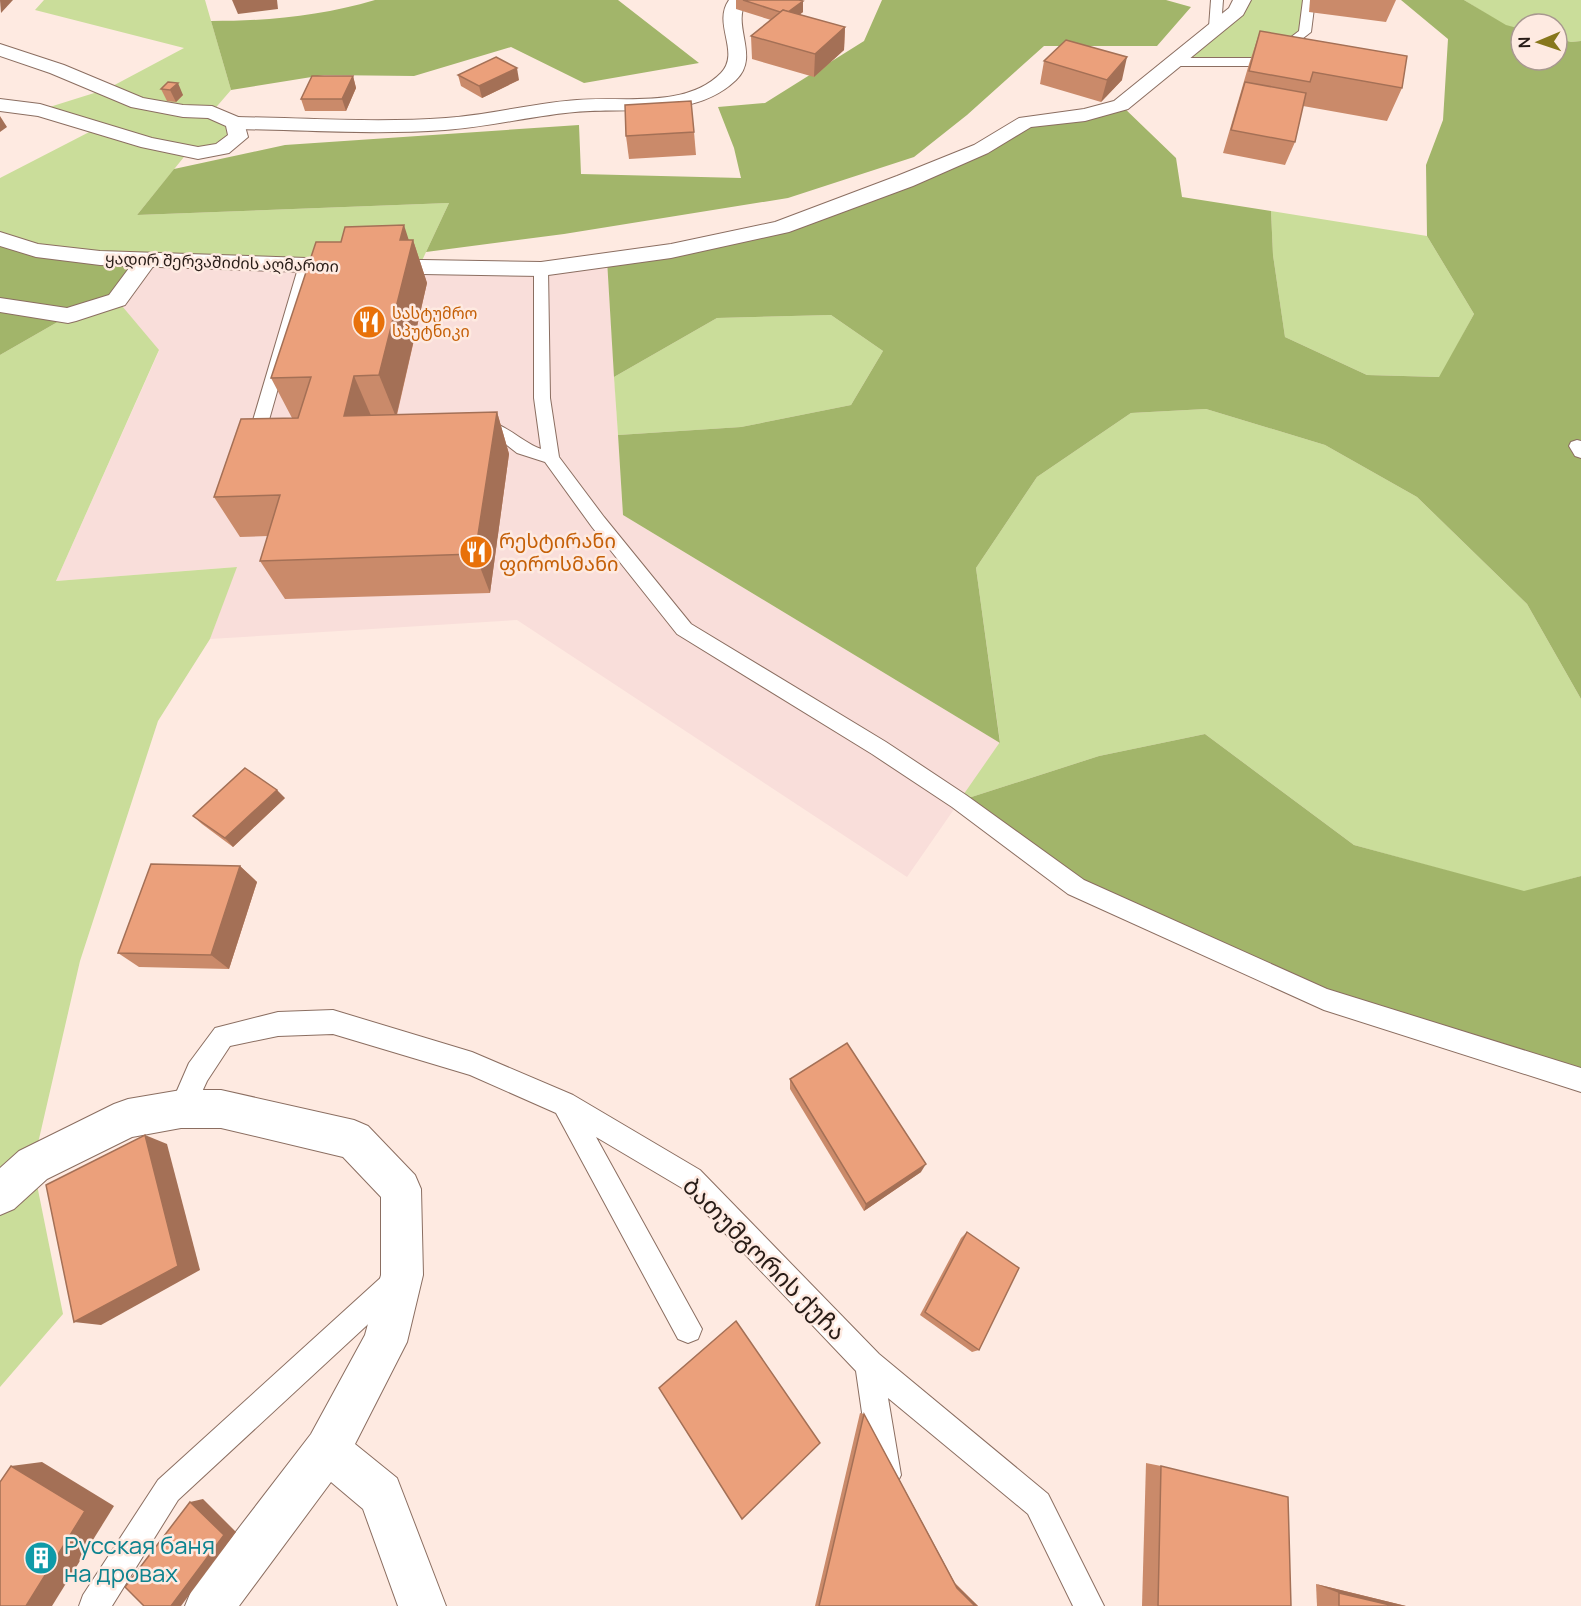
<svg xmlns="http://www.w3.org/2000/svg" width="1581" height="1606" font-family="Manrope,'Noto Sans Georgian',sans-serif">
<rect width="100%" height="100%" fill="#feeae1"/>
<polygon fill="#f9deda" points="607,260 623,515 1000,743 907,877 517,620 210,639 236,567 56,581 159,351 117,300 146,261 541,269"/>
<g fill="#cadd9a">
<polygon points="44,0 205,0 231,90 212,112 236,123 222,149 188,152 137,215 449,203 419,267 100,258 0,239 0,178 99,127 40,110 107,89 184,48 35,10"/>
<polygon points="1242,0 1309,0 1305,32 1267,62 1171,62"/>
<polygon points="1464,0 1581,0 1581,41 1571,42 1557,38 1557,24 1521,24 1521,29 1506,26"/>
<polygon points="1271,211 1427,236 1474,314 1440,377 1367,375 1285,337 1273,255"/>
<polygon points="117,300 159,350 56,581 237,567 210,639 158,721 80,961 33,1165 63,1314 0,1387 0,355 68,316"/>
<polygon points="831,315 883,351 851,405 741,427 618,435 614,377 717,318"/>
<polygon points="1206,409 1325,445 1417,497 1527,604 1581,699 1581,876 1524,892 1354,845 1205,734 1099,756 959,801 1000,742 976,568 1037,477 1131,413"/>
</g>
<g fill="#a2b56a">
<path d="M 375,0 L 618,0 L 699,63 L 584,83 L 511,47 L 414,76 L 324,75 L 231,90 L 211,21 C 268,21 321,16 375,0 Z"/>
<polygon points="882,0 1166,0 1191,7 1157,46 1044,46 967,115 914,157 788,198 564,234 426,252 449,203 137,215 174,169 285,145 579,125 581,174 741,178 734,148 718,107 765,103 864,41"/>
<polygon points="1401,0 1464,0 1506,25 1521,29 1521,60 1557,60 1557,38 1571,42 1581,41 1581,699 1527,604 1417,497 1325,445 1206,409 1131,413 1037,477 976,568 1000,743 623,515 618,435 741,427 851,405 883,351 831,315 717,318 614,377 607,260 781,227 905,181 1026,122 1121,105 1176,158 1182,197 1271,211 1273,255 1285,337 1367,375 1439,377 1474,314 1427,236 1426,165 1443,120 1448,39"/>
<polygon points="0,239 146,261 117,300 68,316 0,355"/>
<polygon points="1205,734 1354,845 1524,891 1581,876 1581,1080 1324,999 1076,887 959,801 1099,756"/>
</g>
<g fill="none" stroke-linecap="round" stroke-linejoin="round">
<defs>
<g id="lane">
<polygon points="1211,0 1223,0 1221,27 1215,31 1209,27"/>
<polygon points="1303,0 1315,0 1311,32 1267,66 1171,66 1165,62 1171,58 1264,58 1299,31"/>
<path d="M 306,261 L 313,265 L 267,427 L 267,440 L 270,445 L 268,449 C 251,454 249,440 251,427 L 299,265 Z"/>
<path d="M 541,265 L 548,269 L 550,398 L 559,457 L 604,517 L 691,624 L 886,742 L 966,795 L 1084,880 L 1327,989 L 1581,1068 L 1581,1092 L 1324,1010 L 1068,894 L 952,807 L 872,754 L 677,634 L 592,527 L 545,462 L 517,453 L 495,436 L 472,431 L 470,427 L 472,423 C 500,415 518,441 541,449 L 534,398 L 534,269 Z"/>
<polygon points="1577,440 1581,441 1581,458 1575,456 1569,446 1571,442"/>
<polygon points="333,1010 472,1052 573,1095 700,1170 879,1354 1048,1494 1104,1606 1073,1606 1028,1514 888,1398 901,1475 896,1485 886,1490 876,1485 871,1475 856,1371 682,1188 596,1137 702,1329 698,1339 688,1343 678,1339 556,1113 470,1075 333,1034 278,1036 230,1046 207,1081 190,1118 181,1121 172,1118 169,1109 189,1063 215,1028 278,1012"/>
<polygon points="396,1268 405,1272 409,1281 405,1290 178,1500 112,1606 79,1606 83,1595 158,1480 387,1272"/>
</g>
<g id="street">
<path d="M 729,0 L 747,0 C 730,25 761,56 736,80 C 694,120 627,107 575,112 C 531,116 488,127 445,130 C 375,135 305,130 236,129 L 229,127 L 226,123 L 229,119 L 236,117 C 306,118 376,123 446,118 C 490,115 533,103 577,100 C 622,96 686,109 721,73 C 741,52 712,24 729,0 Z"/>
<polygon points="146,254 154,256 157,261 125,305 76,321 68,323 0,312 0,298 67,308 109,295 138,256"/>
<polygon points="181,1090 221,1090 354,1120 368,1126 415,1175 421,1189 423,1275 407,1342 355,1444 397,1478 446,1606 398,1606 363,1509 331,1482 239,1606 185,1606 192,1589 311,1434 365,1335 381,1275 381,1197 343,1157 221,1128 181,1128 132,1137 47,1179 14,1209 0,1215 0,1168 19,1151 114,1104 128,1099"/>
</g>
<g id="secondary">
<polygon points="1233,0 1251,0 1243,15 1128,109 1085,121 1031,127 988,153 913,186 789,232 671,258 541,276 306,272 100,265 36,257 0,246 0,232 38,244 100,251 306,258 541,262 671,244 775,222 897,176 974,145 1019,118 1084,109 1114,101 1229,8"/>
<polygon points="0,44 64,65 143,98 183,105 212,106 243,119 248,137 229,153 198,159 141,147 38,116 0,111 0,99 40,104 152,138 198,147 216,144 228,135 226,126 208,118 183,117 131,107 50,73 0,56"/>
</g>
</defs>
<use href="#lane" stroke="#8b6e61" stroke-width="2"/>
<use href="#street" stroke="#8b6e61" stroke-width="2"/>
<use href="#secondary" stroke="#8b6e61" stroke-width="2"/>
<use href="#lane" fill="#fff" fill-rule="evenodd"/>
<use href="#street" fill="#fff" fill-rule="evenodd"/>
<use href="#secondary" fill="#fff" fill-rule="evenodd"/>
</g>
<g fill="#ca8a6a">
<polygon points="736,0 799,0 803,1 803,12 799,15 845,27 844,50 814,77 752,59 751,36 771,20 736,9"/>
<polygon points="1310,0 1396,0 1386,22 1309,12"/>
<polygon points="1260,31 1402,88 1387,121 1303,106 1295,142 1285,165 1223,153 1249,64"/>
<polygon points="1044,61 1122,80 1101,102 1040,84"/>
<polygon points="458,75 519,80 482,98 461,86"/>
<polygon points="353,76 356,88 346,111 305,111 301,99"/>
<polygon points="168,82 183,95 176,102 167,101 161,89"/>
<polygon points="694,132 696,155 629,159 626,136"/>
<polygon points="413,240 427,283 397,415 497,412 509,454 490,593 285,599 260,561 268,536 240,537 214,497 292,418 271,378"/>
<polygon points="285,798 233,847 202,824 193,816"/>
<polygon points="240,866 257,882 229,969 139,967 118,953"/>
<polygon points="790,1079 921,1172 864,1211 790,1089"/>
<polygon points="967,1232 979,1350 972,1352 920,1315 961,1238"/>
<polygon points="860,1413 864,1414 955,1583 978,1606 815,1606"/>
<polygon points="1146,1463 1161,1466 1291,1606 1142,1606"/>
<polygon points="1316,1584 1406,1606 1317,1606"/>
</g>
<g fill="#a47056">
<polygon points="0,0 13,0 1,13"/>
<polygon points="232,0 277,0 278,9 238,14"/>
<polygon points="803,1 803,12 785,25 785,14"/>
<polygon points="845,27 844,50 814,77 815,54"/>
<polygon points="1127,57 1122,80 1101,102 1107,80"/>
<polygon points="517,68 519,80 482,98 479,86"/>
<polygon points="353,76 356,88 346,111 342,99"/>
<polygon points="178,83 183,95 176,102 170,90"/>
<polygon points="0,116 7,127 0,132"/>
<polygon points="404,225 411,247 413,240 427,283 396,417 379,375 400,240"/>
<polygon points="354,376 372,418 344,416"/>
<polygon points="497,412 509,454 490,593 475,554"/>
<polygon points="277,790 285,798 233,847 225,838"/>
<polygon points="240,866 257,882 229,969 211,955"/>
<polygon points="145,1135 167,1144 200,1270 101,1325 74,1322"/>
<polygon points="926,1164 921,1172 864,1211 866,1204"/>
<polygon points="42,1462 114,1506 52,1606 26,1606 11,1466"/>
<polygon points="203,1499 236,1532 181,1606 171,1606 190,1502"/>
<polygon points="947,1576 978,1606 975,1606 957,1588"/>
<polygon points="1316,1584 1406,1606 1394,1606 1339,1593"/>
</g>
<g fill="#eba07b" stroke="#a47056" stroke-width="1.5">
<polygon points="743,0 799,0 803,1 788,12 783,10 780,12"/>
<polygon points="783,10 845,27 815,54 751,36"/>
<polygon points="1260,31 1407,56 1402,88 1313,72 1310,82 1249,71"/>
<polygon points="1066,40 1127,57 1107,80 1044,61"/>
<polygon points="496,57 517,68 479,86 458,75"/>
<polygon points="312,76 353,76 342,99 301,99"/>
<polygon points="168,82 178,83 170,90 161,89"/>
<polygon points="1245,82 1306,93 1295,142 1231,130"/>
<polygon points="691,101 694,132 626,136 625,105"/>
<polygon points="404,225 400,240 413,240 379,375 354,376 344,416 497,412 475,554 260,561 280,495 214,497 241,419 298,418 311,377 271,378 316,242 341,242 345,227"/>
<polygon points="245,768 277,790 225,838 193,816"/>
<polygon points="151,864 240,866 211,955 118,953"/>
<polygon points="847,1043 926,1164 866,1204 790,1079"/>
<polygon points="145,1135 178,1266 74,1322 46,1185"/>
<polygon points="967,1232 1019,1268 979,1350 925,1312"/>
<polygon points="736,1321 820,1443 742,1519 659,1388"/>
<polygon points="864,1414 957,1588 975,1606 819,1606"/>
<polygon points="11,1466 85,1511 26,1606 0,1606 0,1482"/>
<polygon points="1161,1466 1288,1497 1291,1606 1158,1606"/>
<polygon points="190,1502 224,1535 171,1606 144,1606 125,1587"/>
<polygon points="1339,1593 1394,1606 1339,1606"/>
</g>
<defs>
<symbol id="restaurant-disc" viewBox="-11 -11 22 22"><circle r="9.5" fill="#e8710a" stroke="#feeae1"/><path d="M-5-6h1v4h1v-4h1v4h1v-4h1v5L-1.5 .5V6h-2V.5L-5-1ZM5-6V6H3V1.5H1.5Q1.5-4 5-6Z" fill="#fff"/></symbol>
<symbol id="building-disc" viewBox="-11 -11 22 22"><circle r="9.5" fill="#0f9aa8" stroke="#feeae1"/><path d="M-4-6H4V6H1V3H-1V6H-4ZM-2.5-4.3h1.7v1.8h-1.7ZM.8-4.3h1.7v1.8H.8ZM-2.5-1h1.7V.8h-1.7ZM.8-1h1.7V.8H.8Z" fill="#fff"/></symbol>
</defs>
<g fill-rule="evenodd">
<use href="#restaurant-disc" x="350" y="303" width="38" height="38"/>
<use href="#restaurant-disc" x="457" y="533" width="38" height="38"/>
<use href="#building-disc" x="22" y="1539" width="38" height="38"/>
</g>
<g text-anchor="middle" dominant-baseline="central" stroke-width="5" stroke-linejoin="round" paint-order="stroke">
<g font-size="16" fill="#281c17" stroke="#feeae1">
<text transform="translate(222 262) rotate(2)">ყადირ შერვაშიძის აღმართი</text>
</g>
<g font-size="16" fill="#c56008" stroke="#feeae1" text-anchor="start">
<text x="392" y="313">სასტუმრო<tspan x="392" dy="18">სპუტნიკი</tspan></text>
</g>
<g font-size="20" fill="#c56008" stroke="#feeae1" text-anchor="start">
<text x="499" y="540">რესტირანი<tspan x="499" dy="23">ფიროსმანი</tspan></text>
</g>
<g font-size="24" fill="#281c17" stroke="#feeae1">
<text transform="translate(765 1258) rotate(45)">ბათუმგორის ქუჩა</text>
</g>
<g font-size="24" fill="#0d838f" stroke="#feeae1" text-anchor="start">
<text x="64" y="1544">Русская баня<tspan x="64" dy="28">на дровах</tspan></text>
</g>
</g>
<g transform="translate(1539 42) rotate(268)"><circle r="28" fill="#feeae1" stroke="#a89890" stroke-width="1.5"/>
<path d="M0-4.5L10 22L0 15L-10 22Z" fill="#87771c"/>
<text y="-9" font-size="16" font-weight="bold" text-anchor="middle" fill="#281c17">N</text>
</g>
</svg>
